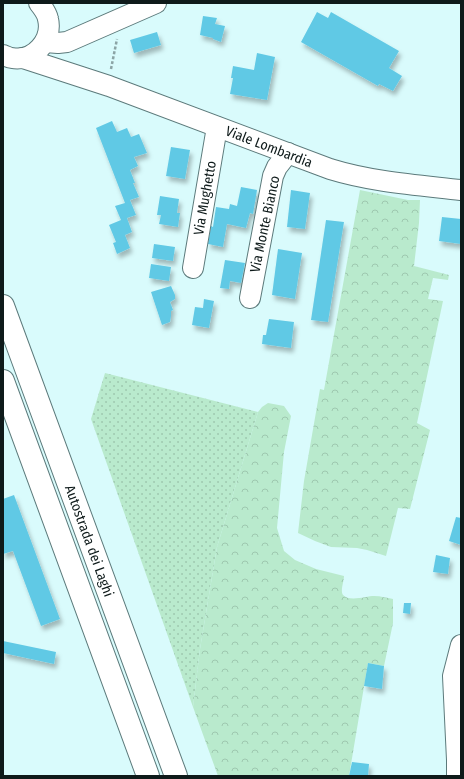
<svg xmlns="http://www.w3.org/2000/svg" width="464" height="779" font-family="'Fira Sans Condensed',sans-serif">
<defs>
<pattern id="grass-dots" width="8" height="8" patternUnits="userSpaceOnUse"><rect width="8" height="8" fill="#b9eacd"/><path d="M2 2h.1M6 6h.1" fill="none" stroke="#9ec8af" stroke-width="1.8" stroke-linecap="round"/></pattern>
<pattern id="forest-crowns" width="20" height="18" patternUnits="userSpaceOnUse"><rect width="20" height="18" fill="#b9eacd"/><path d="M2 6a3 3 0 1 1 6 0M12 15a3 3 0 1 1 6 0" fill="none" stroke="#9ec8af"/></pattern>
<filter id="shadow"><feDropShadow dx="2.5" dy="4.5" stdDeviation="2" flood-color="#0004"/></filter>
</defs>
<rect width="100%" height="100%" fill="#d9fbfc"/>
<polygon fill="url(#grass-dots)" points="105,373 258,412 217,547 200,649 193,707 91,419"/>
<g fill="url(#forest-crowns)">
<polygon points="360,190 408,200 420,200 419,223 414,266 449,275 448,280 433,278 428,299 443,301 417,423 430,430 410,509 398,508 386,556 367,550 357,548 331,547 315,541 298,533 304,481 320,389 324,390"/>
<path d="M 268,403 L 284,406 L 291,416 L 284,452 L 277,528 L 284,551 L 295,560 L 316,569 L 344,576 C 344,581 340,591 343,595 C 349,602 367,596 374,596 C 381,596 387,598 393,599 L 393,623 L 384,666 L 368,663 L 349,776 L 218,776 L 193,707 L 200,649 L 217,547 L 258,412 L 262,407 Z"/>
</g>
<g fill="#61c9e5" filter="url(#shadow)">
<polygon points="317,12 328,18 331,12 399,51 389,68 402,76 393,91 379,84 378,86 301,42"/>
<polygon points="203,16 217,18 215,24 225,26 221,42 213,39 213,38 200,35"/>
<polygon points="157,32 161,45 134,53 130,40"/>
<polygon points="257,53 275,57 267,100 230,94 233,78 231,78 233,66 254,70"/>
<polygon points="112,121 117,132 127,128 131,137 139,134 147,153 134,157 138,166 130,170 135,183 133,183 139,197 130,200 136,215 127,218 132,232 125,235 130,248 117,254 113,243 116,242 109,225 121,220 115,206 125,203 96,128"/>
<polygon points="171,147 190,150 185,179 166,176"/>
<polygon points="241,187 257,190 253,214 250,213 246,228 227,224 223,247 208,244 211,226 213,227 216,207 229,209 230,204 237,206"/>
<polygon points="291,190 310,193 305,229 287,227"/>
<polygon points="160,196 179,199 177,213 180,213 178,227 159,224 161,215 157,215"/>
<polygon points="442,217 461,219 461,244 439,241"/>
<polygon points="326,220 344,222 328,322 311,320"/>
<polygon points="154,244 175,247 173,261 152,258"/>
<polygon points="278,249 302,253 295,299 272,295"/>
<polygon points="225,260 245,263 241,283 230,281 229,289 220,288"/>
<polygon points="151,264 171,267 169,281 149,278"/>
<polygon points="171,286 175,295 175,299 170,302 173,310 171,311 171,316 170,322 162,325 151,292"/>
<polygon points="204,299 214,301 209,328 192,325 195,307 203,308"/>
<polygon points="269,319 294,322 291,348 262,344 263,335 266,335"/>
<polygon points="14,495 60,619 41,626 13,551 3,554 3,499"/>
<polygon points="456,517 461,518 461,545 449,541"/>
<polygon points="436,555 450,558 448,574 433,572"/>
<polygon points="404,603 411,603 410,614 403,613"/>
<polygon points="3,641 56,652 54,664 3,653"/>
<polygon points="368,663 384,666 382,689 364,686"/>
<polygon points="352,762 369,764 368,776 349,776"/>
</g>
<g fill="none" stroke-linecap="round" stroke-linejoin="round">
<defs>
<g id="minor">
<polyline points="45,42 58,43 67,42 156,3"/>
<path d="M 3,55 C 6,56 9,58 12,58 C 34,62 53,40 48,19 C 47,13 43,8 39,3"/>
<path d="M 23,58 L 109,86 L 330,169 C 372,182 417,185 461,190"/>
<polyline points="193,268 217,127"/>
<polyline points="250,298 273,176 277,167 288,153"/>
<polyline points="457,776 457,760 453,676 461,645"/>
</g>
<g id="highway">
<polyline points="3,306 176,776"/>
<polyline points="3,381 148,776"/>
</g>
</defs>
<use href="#minor" stroke="#5c7a7b" stroke-width="22"/>
<use href="#highway" stroke="#5c7a7b" stroke-width="24"/>
<polyline stroke="#8ba4a5" stroke-width="2.5" stroke-dasharray="3 2" stroke-linecap="butt" points="111,69 117,39"/>
<use href="#minor" stroke="#fff" stroke-width="20"/>
<use href="#highway" stroke="#fff" stroke-width="22"/>
</g>
<g text-anchor="middle" dominant-baseline="central" stroke-width="3" stroke-linejoin="round" paint-order="stroke">
<g font-size="14" fill="#0e1a1a" stroke="#fff">
<text transform="translate(269 147) rotate(21)">Viale Lombardia</text>
<text transform="translate(205 198) rotate(-80)">Via Mughetto</text>
<text transform="translate(265 224) rotate(-78)">Via Monte Bianco</text>
<text transform="translate(89 541) rotate(70)">Autostrada dei Laghi</text>
</g>
</g>
<rect width="464" height="779" fill="none" stroke="#0e1a1a" stroke-width="8"/>
</svg>
